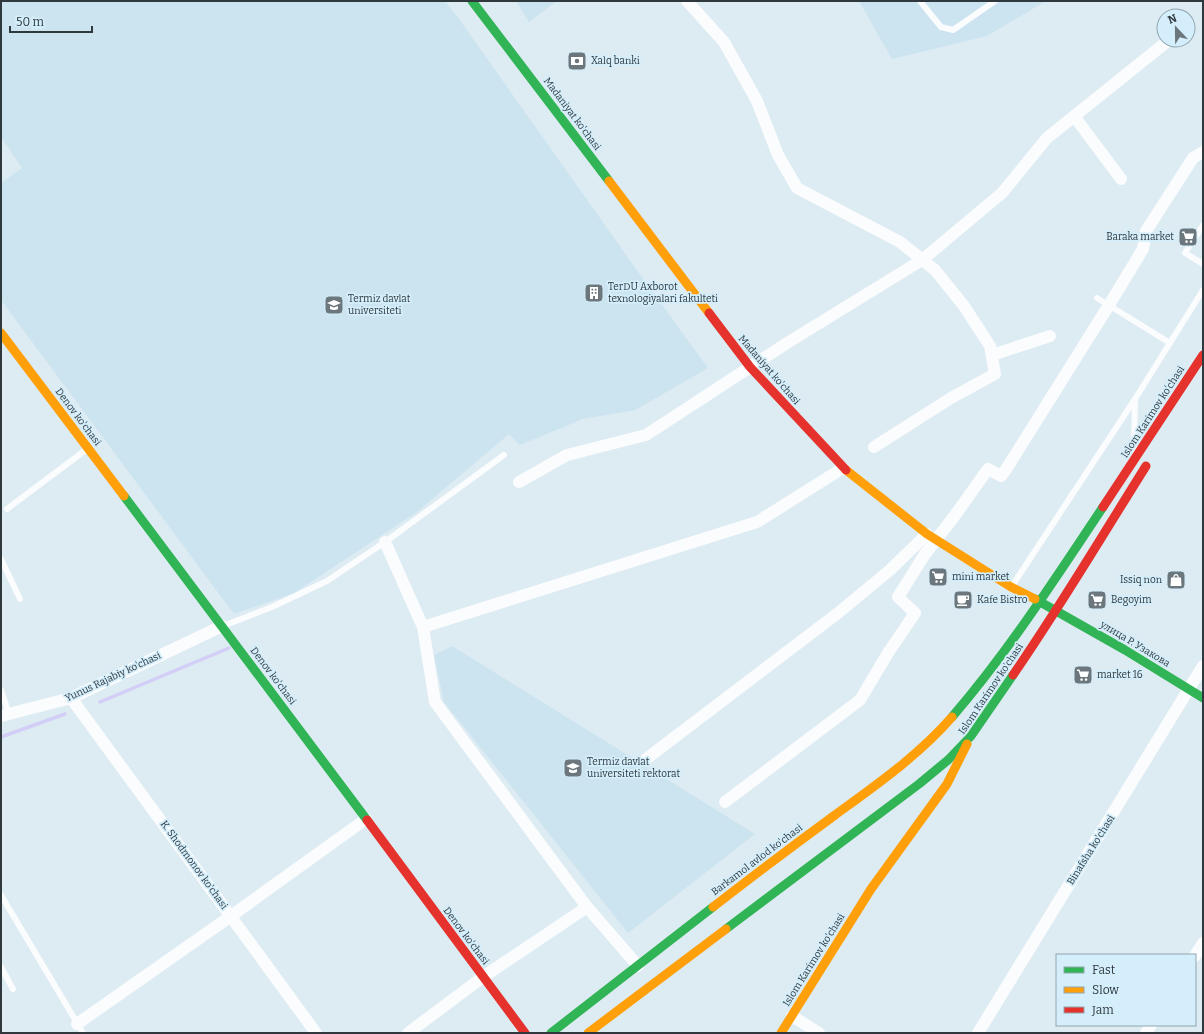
<svg xmlns="http://www.w3.org/2000/svg" width="1204" height="1034" font-family="Bitter,serif">
<rect width="100%" height="100%" fill="#ddebf2"/>
<g fill="#cce4f0">
<polygon points="1,1 445,1 459,19 636,269 708,368 635,410 583,419 520,445 509,434 417,512 294,593 234,614 1,300 1,183 22,168 1,137"/>
<polygon points="516,1 557,1 529,22"/>
<polygon points="859,1 1046,1 987,36 892,59"/>
<polygon points="452,646 755,834 628,933 444,702 434,655"/>
</g>
<g fill="none" stroke-linecap="round" stroke-linejoin="round">
<g stroke="#d2cef7" stroke-width="3.5">
<polyline points="100,702 229,648"/>
<polyline points="1,737 65,714"/>
</g>
<g stroke="#fafcfd" stroke-width="6">
<polyline points="920,1 941,27 953,30 995,1"/>
<polyline points="1203,225 1185,253 1203,264"/>
<polyline points="1097,298 1170,343"/>
<polyline points="1134,450 1135,399"/>
<polyline points="7,509 87,449"/>
<polyline points="1,559 20,599"/>
<polyline points="1012,586 1135,399 1203,290"/>
<polyline points="223,626 272,607 327,581 385,542 504,455"/>
<polyline points="1,690 9,714"/>
<polyline points="1,895 83,1033"/>
<polyline points="1,967 13,989"/>
</g>
<g stroke="#fafcfd" stroke-width="12">
<polyline points="687,1 724,42 757,101 778,155 797,188 900,242 935,270 964,306 990,346 995,374 951,398 874,447"/>
<polyline points="1188,24 1189,24"/>
<polyline points="1074,116 1121,179"/>
<polyline points="992,355 1050,336"/>
<polyline points="519,482 567,455 646,435 787,343 922,260 1002,193 1047,138 1169,40"/>
<polyline points="385,542 423,627 435,702 587,907 638,966"/>
<polyline points="423,627 757,522 843,468"/>
<polyline points="71,698 316,1033"/>
<polyline points="1,716 71,698 222,626"/>
<polyline points="646,759 838,613 890,570 927,534"/>
<polyline points="725,802 860,700 888,653 915,613 898,597 925,554 953,518 988,469 1001,476 1005,471 1109,305 1143,249 1146,231 1193,158 1203,152"/>
<polyline points="1195,956 1203,943"/>
<polyline points="792,1016 819,1033"/>
<polyline points="77,1024 231,916 366,819"/>
<polyline points="408,1033 483,977 587,907"/>
<polyline points="978,1033 1203,666"/>
<polyline points="1146,1033 1151,1025"/>
</g>
<g stroke="#30b455" stroke-width="9">
<polyline points="472,1 609,181"/>
<polyline points="124,496 367,820"/>
<polyline points="1035,599 1125,650 1203,698"/>
<path d="M 952,717 C 1008,652 1055,579 1103,507"/>
<polyline points="726,929 919,784 948,760 971,736 1013,675"/>
<polyline points="551,1033 713,907"/>
</g>
<g stroke="#ff9f0a" stroke-width="9">
<polyline points="609,181 709,313"/>
<polyline points="1,333 124,496"/>
<polyline points="846,470 927,534 1011,587 1035,599"/>
<path d="M 713,907 C 753,876 794,845 835,815 C 876,785 918,756 952,717"/>
<polyline points="588,1033 726,929"/>
<polyline points="781,1033 871,889 947,784 967,744"/>
</g>
<g stroke="#e5322d" stroke-width="9">
<polyline points="709,313 750,367 846,470"/>
<polyline points="1103,507 1203,355"/>
<path d="M 1013,675 C 1060,607 1102,536 1146,466"/>
<polyline points="367,820 525,1033"/>
</g>
</g>
<defs>
<symbol id="bank-square" viewBox="-11 -11 22 22"><rect x="-9" y="-9" width="18" height="18" rx="4" fill="#6b777c" stroke="#d4eefb"/><path d="M-6-4H6V4H-6ZM0-2.3a2.3 2.3 0 1 0 0 4.6a2.3 2.3 0 1 0 0-4.6Z" fill="#fff"/></symbol>
<symbol id="supermarket-square" viewBox="-11 -11 22 22"><rect x="-9" y="-9" width="18" height="18" rx="4" fill="#6b777c" stroke="#d4eefb"/><path d="M-6-5.5h2.5l.6 2H6L4.5 2H-2.5L-4.4-4H-6ZM-1.5 3.2a1.3 1.3 0 1 0 .1 0ZM3 3.2a1.3 1.3 0 1 0 .1 0Z" fill="#fff"/></symbol>
<symbol id="building-square" viewBox="-11 -11 22 22"><rect x="-9" y="-9" width="18" height="18" rx="4" fill="#6b777c" stroke="#d4eefb"/><path d="M-4-6H4V6H1V3H-1V6H-4ZM-2.5-4.3h1.7v1.8h-1.7ZM.8-4.3h1.7v1.8H.8ZM-2.5-1h1.7V.8h-1.7ZM.8-1h1.7V.8H.8Z" fill="#fff"/></symbol>
<symbol id="university-square" viewBox="-11 -11 22 22"><rect x="-9" y="-9" width="18" height="18" rx="4" fill="#6b777c" stroke="#d4eefb"/><path d="M0-5L7-2L0 1L-7-2ZM-4 1L0 2.5L4 1V4Q0 6-4 4Z" fill="#fff"/></symbol>
<symbol id="shop-square" viewBox="-11 -11 22 22"><rect x="-9" y="-9" width="18" height="18" rx="4" fill="#6b777c" stroke="#d4eefb"/><path d="M-5-2.5h2.3a2.7 3.5 0 0 1 5.4 0H5L5.5 6h-11ZM-1.5-2.5h3a1.5 2.3 0 0 0-3 0Z" fill="#fff"/></symbol>
<symbol id="cafe-square" viewBox="-11 -11 22 22"><rect x="-9" y="-9" width="18" height="18" rx="4" fill="#6b777c" stroke="#d4eefb"/><path d="M-5.5-4.5H6V0H3Q3 3.5 0 3.5H-2.5Q-5.5 3.5-5.5 0ZM3-3.2v2h1.7v-2ZM-6 4.5H4V6H-6Z" fill="#fff"/></symbol>
</defs>
<g fill-rule="evenodd">
<use href="#bank-square" x="566" y="50" width="22" height="22"/>
<use href="#supermarket-square" x="1177" y="226" width="22" height="22"/>
<use href="#building-square" x="583" y="282" width="22" height="22"/>
<use href="#university-square" x="323" y="294" width="22" height="22"/>
<use href="#supermarket-square" x="927" y="566" width="22" height="22"/>
<use href="#shop-square" x="1165" y="569" width="22" height="22"/>
<use href="#cafe-square" x="952" y="589" width="22" height="22"/>
<use href="#supermarket-square" x="1086" y="589" width="22" height="22"/>
<use href="#supermarket-square" x="1072" y="664" width="22" height="22"/>
<use href="#university-square" x="562" y="757" width="22" height="22"/>
</g>
<g text-anchor="middle" dominant-baseline="central" stroke-width="3.5" stroke-linejoin="round" paint-order="stroke">
<g font-size="10" fill="#2e383d" stroke="#d4eefb" text-anchor="start">
<text x="591" y="61">Xalq banki</text>
<text x="1174" y="237" text-anchor="end">Baraka market</text>
<text x="608" y="287">TerDU Axborot<tspan x="608" dy="12">texnologiyalari fakulteti</tspan></text>
<text x="348" y="299">Termiz davlat<tspan x="348" dy="12">universiteti</tspan></text>
<text x="952" y="577">mini market</text>
<text x="1162" y="580" text-anchor="end">Issiq non</text>
<text x="977" y="600">Kafe Bistro</text>
<text x="1111" y="600">Begoyim</text>
<text x="1097" y="675">market 16</text>
<text x="587" y="762">Termiz davlat<tspan x="587" dy="12">universiteti rektorat</tspan></text>
</g>
<g font-size="10" fill="#2e383d" stroke="#d4eefb">
<text transform="translate(572 114) rotate(53)">Madaniyat ko'chasi</text>
<text transform="translate(769 370) rotate(49)">Madaniyat ko'chasi</text>
<text transform="translate(1153 412) rotate(-57)">Islom Karimov ko'chasi</text>
<text transform="translate(78 417) rotate(53)">Denov ko'chasi</text>
<text transform="translate(1135 644) rotate(31)">улица Р. Узакова</text>
<text transform="translate(273 676) rotate(53)">Denov ko'chasi</text>
<text transform="translate(113 677) rotate(-25)">Yunus Rajabiy ko'chasi</text>
<text transform="translate(991 689) rotate(-56)">Islom Karimov ko'chasi</text>
<text transform="translate(1091 850) rotate(-58)">Binafsha ko'chasi</text>
<text transform="translate(757 860) rotate(-37)">Barkamol avlod ko'chasi</text>
<text transform="translate(194 865) rotate(54)">K. Shodmonov ko'chasi</text>
<text transform="translate(466 936) rotate(53)">Denov ko'chasi</text>
<text transform="translate(814 960) rotate(-58)">Islom Karimov ko'chasi</text>
</g>
</g>
<rect width="1204" height="1034" fill="none" stroke="#2e383d" stroke-width="4"/>
<rect x="1056" y="954" width="140" height="72" fill="#d4eefb" stroke="#92a5af"/>
<rect x="1064" y="967" width="20" height="6" fill="#30b455" stroke="#92a5af"/>
<text x="1092" y="974" font-size="12" fill="#2e383d">Fast</text>
<rect x="1064" y="987" width="20" height="6" fill="#ff9f0a" stroke="#92a5af"/>
<text x="1092" y="994" font-size="12" fill="#2e383d">Slow</text>
<rect x="1064" y="1007" width="20" height="6" fill="#e5322d" stroke="#92a5af"/>
<text x="1092" y="1014" font-size="12" fill="#2e383d">Jam</text>
<g transform="translate(1176 28) rotate(338)"><circle r="19" fill="#d4eefb" stroke="#92a5af"/>
<path d="M0-3L7 15L0 10L-7 15Z" fill="#6b777c"/>
<text y="-6" font-size="11" font-weight="bold" text-anchor="middle" fill="#2e383d">N</text>
</g>
<path d="M10 26v6h82v-6" fill="none" stroke="#2e383d" stroke-width="2"/>
<text x="16" y="26" font-size="12" fill="#2e383d" stroke="#d4eefb" stroke-width="3" paint-order="stroke">50 m</text>
</svg>
